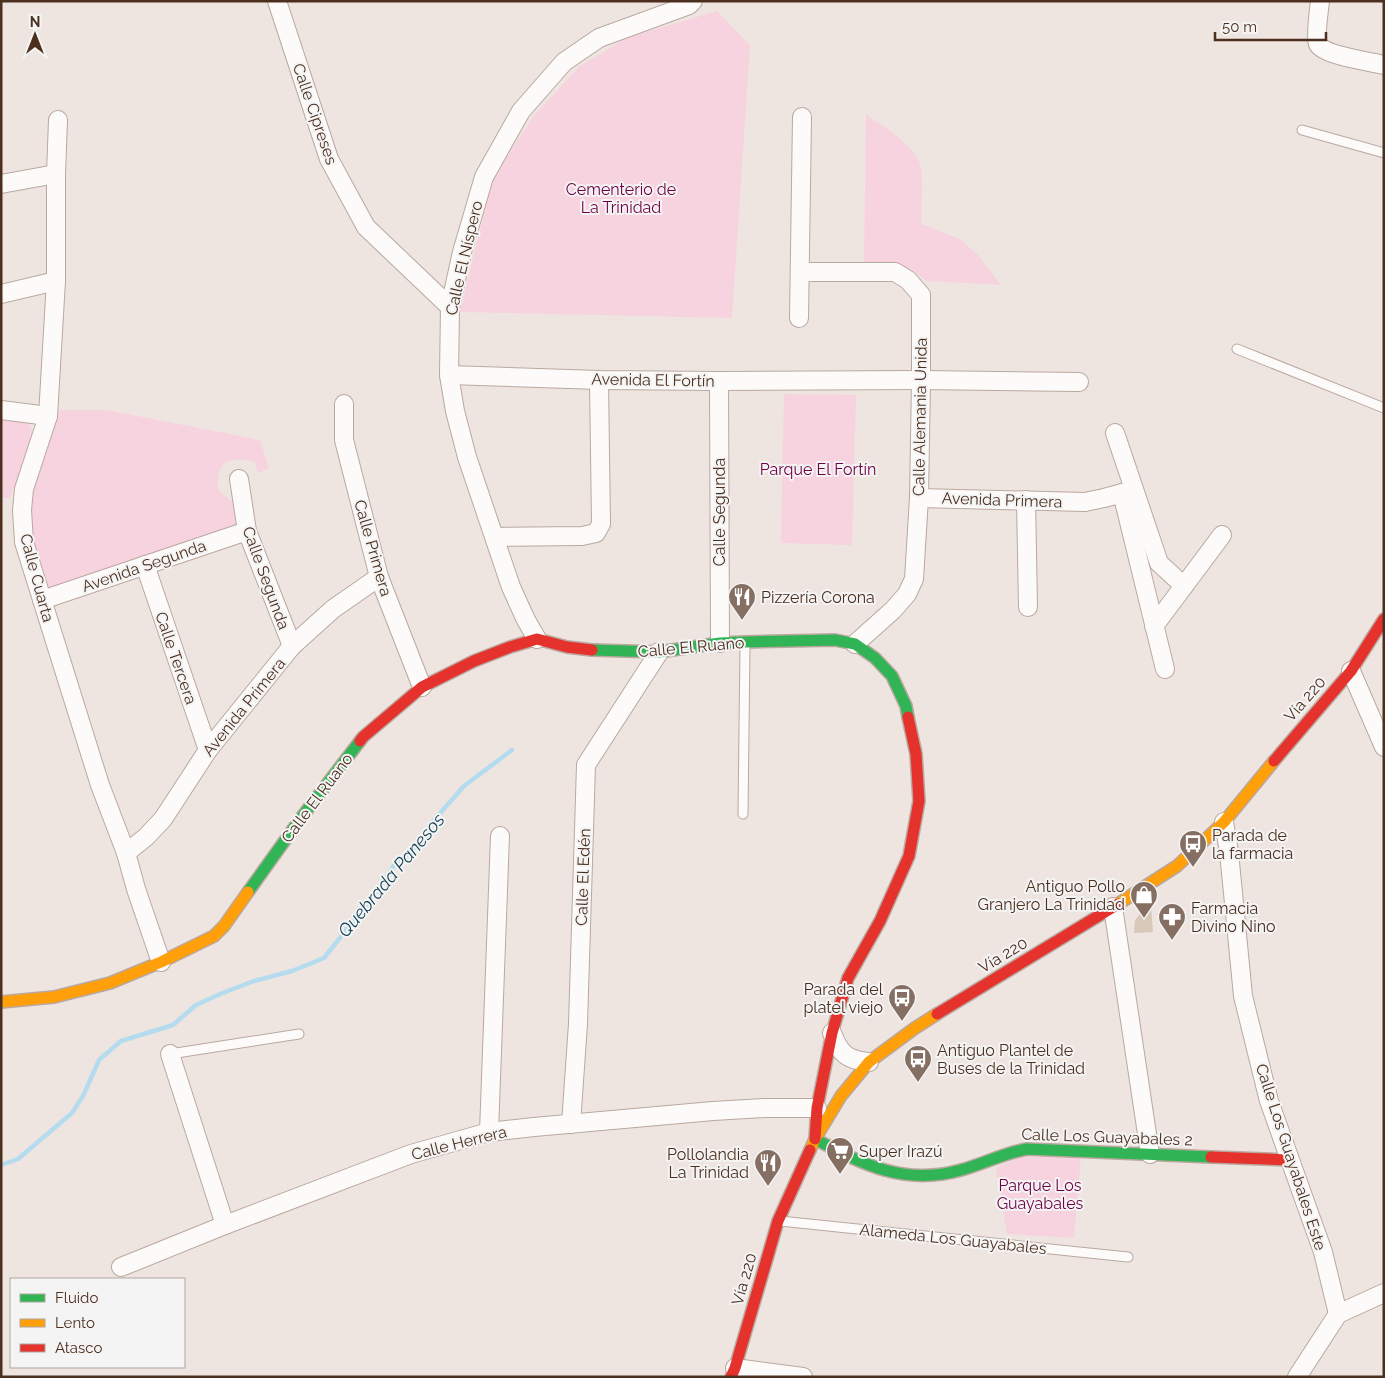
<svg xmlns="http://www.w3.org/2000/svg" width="1385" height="1378" font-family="Raleway,sans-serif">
<rect width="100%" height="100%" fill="#eee5e1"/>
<g fill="#f7d2df">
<polygon points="717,11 750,45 732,318 460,312 492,180 534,116 580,66 627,38"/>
<path d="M 866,114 C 882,126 919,148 921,168 C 923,184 921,207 921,224 L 960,239 L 978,255 L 1001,285 L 926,281 L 912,270 L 901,265 L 891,263 L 864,263 Z"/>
<polygon points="784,394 856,395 852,545 781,543"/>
<path d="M 59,410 L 107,410 L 260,440 L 269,468 L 258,473 L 255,462 C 229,455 215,462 218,490 L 233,502 L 237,526 L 46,591 L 30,536 L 31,500 Z"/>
<path d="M 1,417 C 10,418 25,417 30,426 C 38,439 15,484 10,498 L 1,498 Z"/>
<polygon points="1081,1156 1074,1238 1007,1234 996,1168 1021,1157"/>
</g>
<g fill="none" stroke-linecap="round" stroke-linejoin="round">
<polyline stroke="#b5dbee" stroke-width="4.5" points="1,1165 18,1159 72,1113 83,1096 99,1060 121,1041 173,1025 196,1005 220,994 254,981 292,971 324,958 376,892 395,864 413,850 435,819 464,786 512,750"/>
</g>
<polygon fill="#d8c8b7" points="1151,906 1153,932 1134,933 1135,921 1138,916"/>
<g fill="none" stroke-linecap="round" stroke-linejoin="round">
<defs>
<g id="lane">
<polyline points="1302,130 1384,153"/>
<polyline points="1237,349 1384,408"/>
<polyline points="743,814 745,645"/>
<polyline points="170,1054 299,1034"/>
<polyline points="780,1221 1128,1257"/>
</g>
<g id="street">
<polyline points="277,1 329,159 366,227 450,307"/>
<path d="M 1320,1 C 1319,10 1315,37 1318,44 C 1322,55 1371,62 1384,65"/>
<polyline points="58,120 56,174 56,281 48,416 24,489 22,510 24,542 100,785 126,853 136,889 161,962"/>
<polyline points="1,184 56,174"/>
<polyline points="800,272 895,272 908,280 921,295 921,380 919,498 914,579 907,594 893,610 855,644"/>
<polyline points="1,294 56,281"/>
<polyline points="799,318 802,117"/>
<polyline points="449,375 599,380 719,381 921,380 1079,382"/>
<polyline points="719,381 720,643"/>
<polyline points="344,404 344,440 379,577 422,687"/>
<polyline points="1,410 48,416"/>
<polyline points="1115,433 1159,563 1184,586"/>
<polyline points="239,479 247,531 292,646"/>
<polyline points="1122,493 1165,669"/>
<polyline points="919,498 1085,502 1104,498 1134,490"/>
<polyline points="1026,500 1028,607"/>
<polyline points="495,537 582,536 596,533 601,524 599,380"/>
<polyline points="145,565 208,750"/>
<polyline points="42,600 247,531"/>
<polyline points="1154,626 1222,535"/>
<polyline points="537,639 526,620 511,587 467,457 455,411 449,375 450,307 462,252 484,177 521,111 564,62 599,38 689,5 693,1"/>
<polyline points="1351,671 1384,747"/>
<polyline points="1224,822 1229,852 1243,996 1269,1101 1323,1252 1338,1314"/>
<polyline points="126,853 146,837 163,819 208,750 292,646 333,609 379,577"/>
<polyline points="1113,907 1150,1154"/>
<path d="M 832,1033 C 840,1054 847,1060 869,1062"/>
<polyline points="170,1054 225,1225"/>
<polyline points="571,1124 578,1024 586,765 659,652"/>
<polyline points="489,1132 500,836"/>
<polyline points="121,1267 225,1225 411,1154 489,1132 534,1127 713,1111 764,1108 817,1108"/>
<polyline points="735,1368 803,1377"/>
<polyline points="1297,1377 1338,1314 1384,1293"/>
</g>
<g id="fast">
<polyline points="592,650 659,652 720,643 745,642 835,640 855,644 875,658 892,676 906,706 908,717"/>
<polyline points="248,892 301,818 360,741"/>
<path d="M 815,1139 C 864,1165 905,1186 961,1170 C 983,1164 1004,1153 1027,1149 L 1211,1157"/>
</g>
<g id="slow">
<polyline points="1118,904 1177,866 1224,822 1274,761"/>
<polyline points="1,1002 54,997 110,983 161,962 214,936 224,926 248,892"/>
<polyline points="810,1150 815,1139 841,1096 869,1062 915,1028 937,1014"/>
</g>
<g id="jam">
<polyline points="360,741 363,737 422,687 474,661 510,647 537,639 567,647 592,650"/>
<polyline points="1274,761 1351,671 1384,619"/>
<polyline points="937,1014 1118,904"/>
<polyline points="815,1139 817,1108 832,1033 848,978 880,921 909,856 919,801 916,754 908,717"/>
<polyline points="1211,1157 1290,1160"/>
<polyline points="731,1377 735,1368 778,1221 810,1150"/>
</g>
</defs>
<use href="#lane" stroke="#baa89e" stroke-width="11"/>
<use href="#street" stroke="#baa89e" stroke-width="20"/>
<use href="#fast" stroke="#baa89e" stroke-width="14"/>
<use href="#slow" stroke="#baa89e" stroke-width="14"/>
<use href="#jam" stroke="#baa89e" stroke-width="14"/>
<use href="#lane" stroke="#fcfbfa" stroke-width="9"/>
<use href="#street" stroke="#fcfbfa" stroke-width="18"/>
<use href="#fast" stroke="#30b455" stroke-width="11"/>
<use href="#slow" stroke="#ff9f0a" stroke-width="11"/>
<use href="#jam" stroke="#e5322d" stroke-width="11"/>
</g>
<defs>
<symbol id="restaurant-pin" viewBox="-11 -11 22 30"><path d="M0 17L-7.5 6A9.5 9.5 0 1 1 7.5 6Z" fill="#856f62" stroke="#f4f4f4"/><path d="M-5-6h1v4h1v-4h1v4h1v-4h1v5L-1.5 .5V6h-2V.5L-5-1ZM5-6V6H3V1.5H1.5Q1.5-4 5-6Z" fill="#fff"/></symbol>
<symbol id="bus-pin" viewBox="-11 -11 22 30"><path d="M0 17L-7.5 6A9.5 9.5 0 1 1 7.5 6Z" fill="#856f62" stroke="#f4f4f4"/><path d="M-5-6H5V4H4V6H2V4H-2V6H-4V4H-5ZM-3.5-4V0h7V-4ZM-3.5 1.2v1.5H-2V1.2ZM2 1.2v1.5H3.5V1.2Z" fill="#fff"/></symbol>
<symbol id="shop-pin" viewBox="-11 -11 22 30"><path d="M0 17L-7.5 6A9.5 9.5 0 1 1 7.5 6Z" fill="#856f62" stroke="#f4f4f4"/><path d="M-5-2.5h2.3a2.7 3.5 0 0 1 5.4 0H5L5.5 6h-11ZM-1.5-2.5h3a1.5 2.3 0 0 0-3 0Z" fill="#fff"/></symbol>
<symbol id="pharmacy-pin" viewBox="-11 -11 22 30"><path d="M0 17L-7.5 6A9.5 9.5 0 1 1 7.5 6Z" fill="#856f62" stroke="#f4f4f4"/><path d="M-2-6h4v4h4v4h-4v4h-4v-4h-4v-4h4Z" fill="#fff"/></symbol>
<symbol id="supermarket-pin" viewBox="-11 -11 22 30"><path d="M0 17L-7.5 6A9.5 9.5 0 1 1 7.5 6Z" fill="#856f62" stroke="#f4f4f4"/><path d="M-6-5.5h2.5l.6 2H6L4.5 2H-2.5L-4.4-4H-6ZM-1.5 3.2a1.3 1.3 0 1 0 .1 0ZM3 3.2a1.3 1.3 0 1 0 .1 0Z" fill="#fff"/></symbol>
</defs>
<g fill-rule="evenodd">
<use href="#restaurant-pin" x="726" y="581" width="32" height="43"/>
<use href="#bus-pin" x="1177" y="828" width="32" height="43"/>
<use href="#shop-pin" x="1128" y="879" width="32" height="43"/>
<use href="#pharmacy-pin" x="1156" y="901" width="32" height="43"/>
<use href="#bus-pin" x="886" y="982" width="32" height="43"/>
<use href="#bus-pin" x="902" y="1043" width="32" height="43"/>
<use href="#supermarket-pin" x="824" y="1135" width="32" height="43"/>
<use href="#restaurant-pin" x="752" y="1147" width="32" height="43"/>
</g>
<g text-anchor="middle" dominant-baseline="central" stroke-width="4" stroke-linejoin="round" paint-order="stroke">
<g font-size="16" fill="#4d2f1d" stroke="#f4f4f4">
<text transform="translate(315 114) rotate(71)">Calle Cipreses</text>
<text transform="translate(464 258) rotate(-77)">Calle El Níspero</text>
<text transform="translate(653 380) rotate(1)">Avenida El Fortín</text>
<text transform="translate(920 417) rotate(-89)">Calle Alemania Unida</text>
<text transform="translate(1002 500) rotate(2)">Avenida Primera</text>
<text transform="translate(719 512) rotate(-90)">Calle Segunda</text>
<text transform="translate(373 548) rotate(74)">Calle Primera</text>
<text transform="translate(144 566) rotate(-19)">Avenida Segunda</text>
<text transform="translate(37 578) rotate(75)">Calle Cuarta</text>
<text transform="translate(266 578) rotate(70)">Calle Segunda</text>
<text transform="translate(691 647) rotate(-5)">Calle El Ruano</text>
<text transform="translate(176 658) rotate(71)">Calle Tercera</text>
<text transform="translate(1305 699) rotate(-49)">Vía 220</text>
<text transform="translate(244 707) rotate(-51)">Avenida Primera</text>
<text transform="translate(317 798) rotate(-53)">Calle El Ruano</text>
<text transform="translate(583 877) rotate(-88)">Calle El Edén</text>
<text transform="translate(1003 955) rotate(-31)">Vía 220</text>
<text transform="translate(1107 1137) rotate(2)">Calle Los Guayabales 2</text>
<text transform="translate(459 1143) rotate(-14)">Calle Herrera</text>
<text transform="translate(1291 1157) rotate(72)">Calle Los Guayabales Este</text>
<text transform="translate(953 1239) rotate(6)">Alameda Los Guayabales</text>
<text transform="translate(744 1279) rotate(-74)">Vía 220</text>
</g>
<g font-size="16" fill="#6f0045" stroke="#f4f4f4">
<text x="621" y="189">Cementerio de<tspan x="621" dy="18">La Trinidad</tspan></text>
<text x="818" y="469">Parque El Fortín</text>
<text x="1040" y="1185">Parque Los<tspan x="1040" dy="18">Guayabales</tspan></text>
</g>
<g font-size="16" fill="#4d2f1d" stroke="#f4f4f4" text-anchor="start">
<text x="761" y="597">Pizzería Corona</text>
<text x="1212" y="835">Parada de<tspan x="1212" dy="18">la farmacia</tspan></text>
<text x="1125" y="886" text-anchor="end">Antiguo Pollo<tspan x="1125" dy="18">Granjero La Trinidad</tspan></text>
<text x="1191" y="908">Farmacia<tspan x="1191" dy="18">Divino Nino</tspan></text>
<text x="883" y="989" text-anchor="end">Parada del<tspan x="883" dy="18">platel viejo</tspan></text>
<text x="937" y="1050">Antiguo Plantel de<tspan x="937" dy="18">Buses de la Trinidad</tspan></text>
<text x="859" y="1151">Super Irazú</text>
<text x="749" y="1154" text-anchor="end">Pollolandia<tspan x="749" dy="18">La Trinidad</tspan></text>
</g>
<g font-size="18" font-style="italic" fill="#103f53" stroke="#f4f4f4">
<text transform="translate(391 875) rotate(-50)">Quebrada Panesos</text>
</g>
</g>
<rect width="1385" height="1378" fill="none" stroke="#4d2f1d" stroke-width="5"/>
<rect x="10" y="1278" width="175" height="90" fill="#f4f4f4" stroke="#b1a59e"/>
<rect x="20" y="1294" width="25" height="8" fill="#30b455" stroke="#b1a59e"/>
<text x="55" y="1303" font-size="15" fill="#4d2f1d">Fluido</text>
<rect x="20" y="1319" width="25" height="8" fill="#ff9f0a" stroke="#b1a59e"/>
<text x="55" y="1328" font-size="15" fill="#4d2f1d">Lento</text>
<rect x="20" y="1344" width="25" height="8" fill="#e5322d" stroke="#b1a59e"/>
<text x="55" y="1353" font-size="15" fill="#4d2f1d">Atasco</text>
<g transform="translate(35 35)" stroke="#f4f4f4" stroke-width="4" paint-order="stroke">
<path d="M0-4L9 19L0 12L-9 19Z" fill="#4d2f1d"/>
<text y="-8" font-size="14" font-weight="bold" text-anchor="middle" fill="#4d2f1d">N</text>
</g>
<path d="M1215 32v8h111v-8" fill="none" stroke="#4d2f1d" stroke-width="2.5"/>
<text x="1222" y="32" font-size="15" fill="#4d2f1d" stroke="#f4f4f4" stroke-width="4" paint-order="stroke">50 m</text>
</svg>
